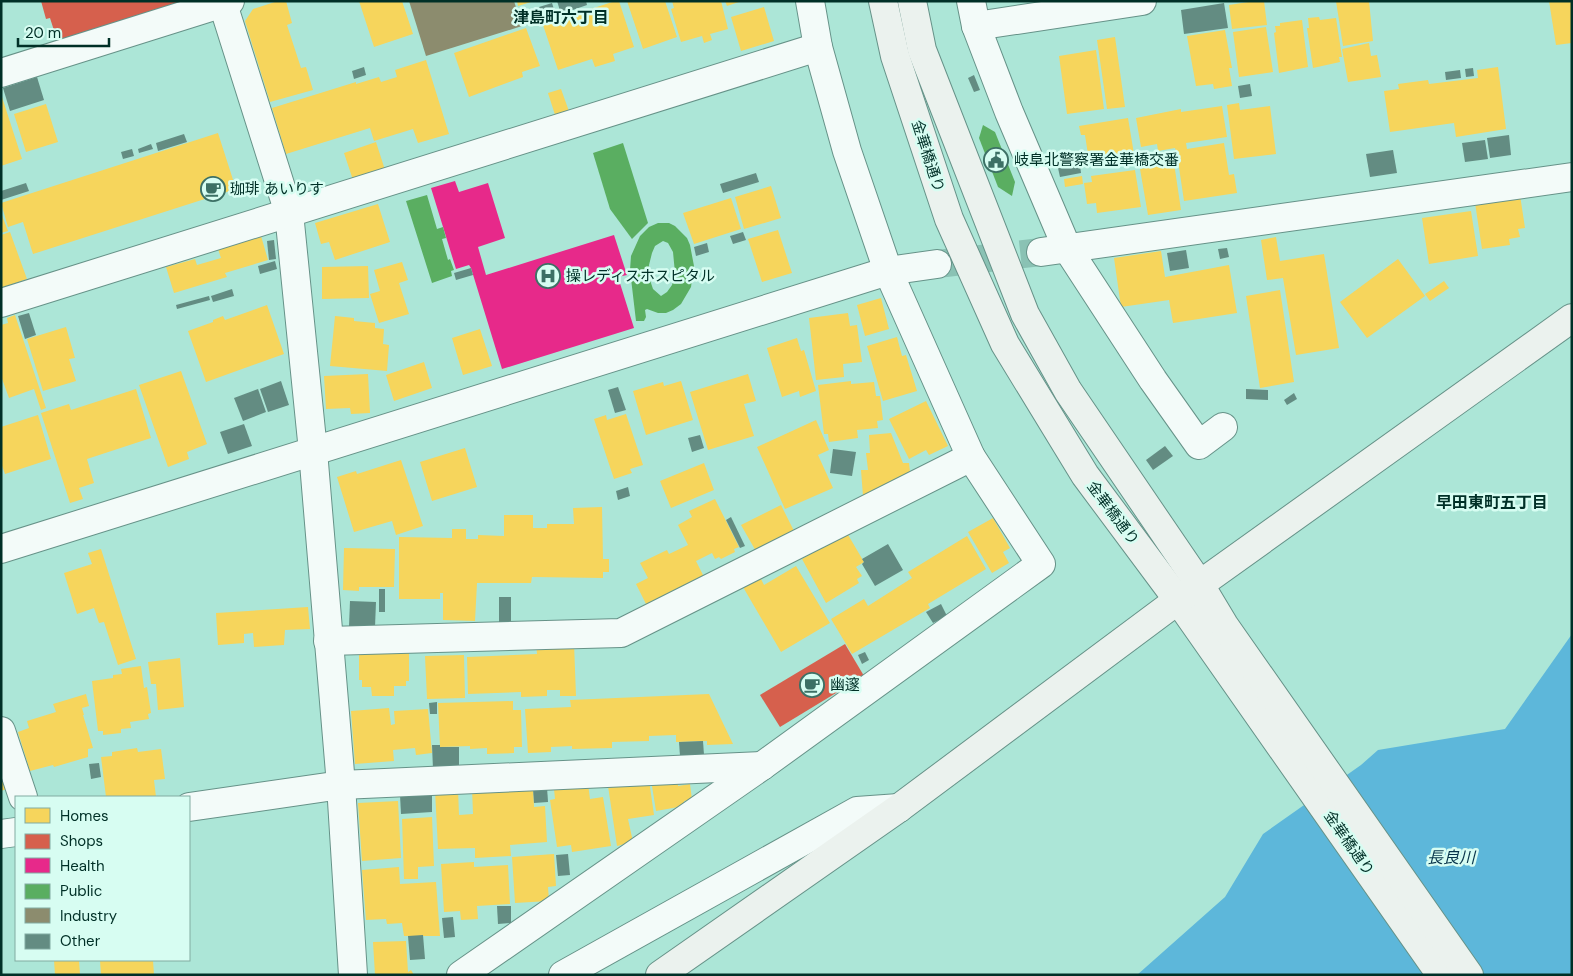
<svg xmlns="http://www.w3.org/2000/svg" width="1573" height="976" font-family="'DM Sans','Noto Sans JP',sans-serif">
<rect width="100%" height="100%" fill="#ace6d7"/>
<polygon fill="#5db7da" points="1572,634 1572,975 1137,975 1225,897 1263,834 1361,765 1378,750 1505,729"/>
<g fill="#f6d55c">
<polygon points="278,1 286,1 292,23 287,25 301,68 306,67 313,90 270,102 245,21 253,9"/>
<polygon points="359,1 402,1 413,34 374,47"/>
<polygon points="517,1 530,1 531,2 518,6"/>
<polygon points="615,1 619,1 634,47 613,54 615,61 595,67 592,59 558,70 543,25"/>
<polygon points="627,1 665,1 677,37 643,49"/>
<polygon points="672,1 721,1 728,29 710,34 712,40 704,43 702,36 681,42 671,9 674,8"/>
<polygon points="725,1 739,1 739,2 727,6"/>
<polygon points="1255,1 1264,1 1267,25 1232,29 1229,5"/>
<polygon points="1336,1 1369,1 1373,41 1343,46"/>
<polygon points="1549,1 1572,1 1572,43 1556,45"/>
<polygon points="764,7 774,41 741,51 731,17"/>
<polygon points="1319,17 1320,20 1336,18 1342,57 1339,57 1340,62 1313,68 1307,28 1309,28 1308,18"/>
<polygon points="1302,20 1308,67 1279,73 1274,33 1276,32 1275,26 1280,26 1280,23"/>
<polygon points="1266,27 1273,72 1239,77 1233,32"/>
<polygon points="526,28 540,66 522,72 523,77 469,97 454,53"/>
<polygon points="1225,30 1232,68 1229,68 1232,86 1214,89 1213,84 1196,86 1187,36"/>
<polygon points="1115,37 1125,107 1107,109 1097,40"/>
<polygon points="1369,43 1371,56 1377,55 1381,77 1348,82 1342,49"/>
<polygon points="1096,50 1104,109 1067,114 1059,56"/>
<polygon points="426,60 449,134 418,143 413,129 374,141 370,128 286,154 272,108 356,82 356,84 379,77 381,82 397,77 395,70"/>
<polygon points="1498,67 1506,129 1456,137 1454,123 1390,132 1384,91 1399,89 1398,84 1428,80 1429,84 1478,78 1477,70"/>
<polygon points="561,89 570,114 556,118 548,93"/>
<polygon points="1,94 22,159 1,166"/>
<polygon points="1239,103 1240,110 1270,106 1276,154 1234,159 1227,105"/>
<polygon points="46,104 58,142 26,152 14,114"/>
<polygon points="1222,106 1227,137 1186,143 1187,149 1224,143 1229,175 1234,174 1237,193 1184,201 1177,154 1175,148 1158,151 1157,144 1141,147 1136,118 1181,109 1181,112"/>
<polygon points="1128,118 1134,154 1089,161 1085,135 1081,135 1079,126"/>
<polygon points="218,133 236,189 33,254 23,222 8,227 1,203"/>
<polygon points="376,142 385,170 353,180 344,153"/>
<polygon points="1174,163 1181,210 1148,215 1140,169"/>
<polygon points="1135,170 1141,207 1097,213 1096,203 1087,204 1084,183 1092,182 1091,176"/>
<polygon points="1082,176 1083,184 1065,187 1064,179"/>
<polygon points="771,186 781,218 744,229 735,197"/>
<polygon points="1520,195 1525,228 1518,229 1520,237 1509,239 1510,245 1482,249 1475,203"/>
<polygon points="731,198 741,229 694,244 683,213"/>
<polygon points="378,204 390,242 335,260 329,242 321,244 315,223"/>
<polygon points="1471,211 1478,256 1429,264 1422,218"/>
<polygon points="1,213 8,231 1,233"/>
<polygon points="778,230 792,273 762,282 748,239"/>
<polygon points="10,232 27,279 1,288 1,235"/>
<polygon points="261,236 268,260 225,273 227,277 174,293 166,267 195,259 197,265 221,258 218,249"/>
<polygon points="1276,237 1280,261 1324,254 1339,348 1296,355 1283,278 1267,280 1261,240"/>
<polygon points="1161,251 1165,277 1229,265 1237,313 1173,323 1169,300 1121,307 1114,258"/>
<polygon points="1398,259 1425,296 1367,338 1340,302"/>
<polygon points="402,262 408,280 399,283 409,314 379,323 370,294 380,291 374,270"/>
<polygon points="368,266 369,298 322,299 322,267"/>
<polygon points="1444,281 1449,288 1430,301 1425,294"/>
<polygon points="1280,290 1294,382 1260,388 1246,296"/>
<polygon points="881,298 889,329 865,336 857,305"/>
<polygon points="267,305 284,354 206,382 188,331 213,322 213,320 223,316 225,320"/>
<polygon points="848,313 850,326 857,325 862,362 843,364 844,377 816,380 809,318"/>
<polygon points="15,315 46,408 41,410 34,389 9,398 1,376 1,325 8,323 7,318"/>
<polygon points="335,316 354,318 354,321 375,323 375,328 384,329 383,344 389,345 387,371 330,366"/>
<polygon points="66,327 75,358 69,359 76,381 43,391 27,339"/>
<polygon points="480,329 492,366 463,375 452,338"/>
<polygon points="897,337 902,356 906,355 917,391 883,401 867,346"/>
<polygon points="797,338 801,351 804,350 816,391 800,397 799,391 782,397 767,348"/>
<polygon points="424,362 432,388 394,401 386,375"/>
<polygon points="181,371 207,444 187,452 189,459 168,467 139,385"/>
<polygon points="368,374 370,413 351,414 350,408 326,409 324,376"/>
<polygon points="748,374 756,401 744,404 754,436 708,450 690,392"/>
<polygon points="681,381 693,420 646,435 633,391 663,382 664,386"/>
<polygon points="851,381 851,384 874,382 876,396 880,396 883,420 877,421 878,428 857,430 858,438 829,442 828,434 824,434 818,385"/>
<polygon points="136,389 151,438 87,459 94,483 79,488 83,499 70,503 41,413 69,404 71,410"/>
<polygon points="926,401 948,446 929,455 926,450 909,459 889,419"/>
<polygon points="626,414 643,465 630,469 632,473 614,479 594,419 606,415 607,420"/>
<polygon points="38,415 51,459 5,474 1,463 1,427"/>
<polygon points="816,420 829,450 818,455 833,488 785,509 757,447"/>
<polygon points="891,433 903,463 909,463 910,472 863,496 861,470 868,470 866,453 870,453 869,435"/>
<polygon points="465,448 477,487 432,501 420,462"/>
<polygon points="401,460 423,526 396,535 392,521 354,532 337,477 356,471 357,474"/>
<polygon points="704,463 714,490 671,508 660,481"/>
<polygon points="715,499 739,547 734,549 735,552 721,559 719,557 715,559 712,553 696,561 706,581 649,610 636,584 648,578 640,563 667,550 669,554 688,545 678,525 692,517 689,511"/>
<polygon points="781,505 795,533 757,553 741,525"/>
<polygon points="602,507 603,559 609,559 609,572 603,572 603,578 532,577 531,583 477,583 475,621 443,620 443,593 440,593 440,599 399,599 399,537 452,538 452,529 466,529 466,539 478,539 478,535 504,536 504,515 533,515 533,528 547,528 547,524 574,524 573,508"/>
<polygon points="993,518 1010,548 1003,552 1009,563 992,573 968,532"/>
<polygon points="847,533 864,562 856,567 862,576 857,579 859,583 826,603 802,559"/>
<polygon points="967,536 986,569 928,604 930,608 852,654 831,619 864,599 868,606 912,578 908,572"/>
<polygon points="344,548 395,549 394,587 359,587 359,591 343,590"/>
<polygon points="101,549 136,659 118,665 104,622 99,623 94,608 77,614 64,573 92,564 88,553"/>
<polygon points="796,566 830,623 781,652 743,587 760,577 764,585"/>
<polygon points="308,607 310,629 285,630 284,645 254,647 253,633 244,634 244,643 218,645 216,613"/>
<polygon points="574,643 576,696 560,696 560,690 547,690 547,696 521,697 521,692 468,694 467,657 537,654 536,644"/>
<polygon points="409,650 409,681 406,681 406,686 394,686 394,696 372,696 371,687 362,687 362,680 359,680 359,651"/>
<polygon points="464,655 465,698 427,699 425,656"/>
<polygon points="180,658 184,707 158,710 156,684 151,684 148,662"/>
<polygon points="141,666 144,688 147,687 151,713 148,714 149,719 130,722 131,728 121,729 121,733 103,735 103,731 98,731 92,681 113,678 113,675 122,674 121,669"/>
<polygon points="86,694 89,706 82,708 84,715 83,715 93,748 88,749 88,757 54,767 53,765 30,771 18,732 29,728 27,721 56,712 53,704"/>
<polygon points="709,694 733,744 707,745 707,741 676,742 676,735 649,736 649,741 612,742 612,748 572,749 572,746 551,747 551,752 528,753 525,709 571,707 570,700"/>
<polygon points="513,701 513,710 521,710 522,747 514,747 514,753 487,754 487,748 470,749 470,746 440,747 438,703"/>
<polygon points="389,708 391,725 395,724 394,711 428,709 432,753 416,755 415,748 393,750 394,761 355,764 351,711"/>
<polygon points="137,748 138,752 161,749 165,779 154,780 156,797 106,797 101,757 112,756 112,752"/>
<polygon points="1,766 9,788 1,791"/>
<polygon points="649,780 654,815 628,819 633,842 617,846 608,786"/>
<polygon points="678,782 678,786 690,784 692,800 684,801 684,806 656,811 652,786"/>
<polygon points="588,784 590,799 603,797 611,846 572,852 571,845 557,847 550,800 555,799 554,789"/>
<polygon points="533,785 534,807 545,806 547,842 510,845 511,856 475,858 475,848 438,849 435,790 458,789 459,815 473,814 472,788"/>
<polygon points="398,801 401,858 362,861 358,803"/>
<polygon points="432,817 434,866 418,867 418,879 404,879 402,819"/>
<polygon points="554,854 556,886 548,887 549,901 515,903 512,857"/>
<polygon points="474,862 474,867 508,865 510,904 477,906 478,919 461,920 460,911 444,912 441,864"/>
<polygon points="399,867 400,884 436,882 440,936 404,936 402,923 387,924 386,919 366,920 362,870"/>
<polygon points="406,941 408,972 411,970 414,975 375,975 373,942"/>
<polygon points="54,960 79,960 80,975 55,975"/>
<polygon points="100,960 153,960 154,975 101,975"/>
</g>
<g fill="#d6604d">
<polygon points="41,1 190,1 58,43 50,18 46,19"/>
<polygon points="845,644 864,676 780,727 760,695"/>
</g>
<polygon fill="#e7298a" points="455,181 459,192 488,183 505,238 478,247 486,275 614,235 627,275 618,277 634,328 502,369 471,268 469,265 456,269 431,188"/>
<g fill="#5aae61" fill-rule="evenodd">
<polygon points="983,125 995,132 1015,182 1012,196 998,187 979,138"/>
<polygon points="623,143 648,223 632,239 610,209 593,153"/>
<polygon points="427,195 437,229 443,227 446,238 442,239 448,260 450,259 454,270 451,271 452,276 432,283 406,201"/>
<path d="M 658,223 L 669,223 L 675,226 L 687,238 L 690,245 L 694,266 L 691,287 L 681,304 L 673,310 L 666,313 L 658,313 L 647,309 L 645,310 L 646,317 L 644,321 L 636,321 L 630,270 L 631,256 L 640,236 L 649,227 ZM 663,241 L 668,243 L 673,252 L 675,273 L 672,285 L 667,292 L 661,296 L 653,289 L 650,280 L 649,265 L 652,253 L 655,246 Z"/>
</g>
<polygon fill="#8c8c6e" points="409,1 514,1 522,26 426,56"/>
<g fill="#638c82">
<polygon points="557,1 586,1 587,5 561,14"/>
<polygon points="552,3 556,16 543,20 539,7"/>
<polygon points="1224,3 1228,28 1184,34 1181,10"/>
<polygon points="364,67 366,75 354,79 352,71"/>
<polygon points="1473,68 1474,76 1466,77 1465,69"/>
<polygon points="1460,70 1461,78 1446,80 1445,72"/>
<polygon points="974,75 980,90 974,92 968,78"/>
<polygon points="37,77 44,100 10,111 3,88"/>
<polygon points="1250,84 1252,96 1240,98 1238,86"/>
<polygon points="184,134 187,142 158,151 156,143"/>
<polygon points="1509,135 1511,155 1490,158 1487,138"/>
<polygon points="1485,140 1488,159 1465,162 1462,143"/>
<polygon points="151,144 153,149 139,153 138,149"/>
<polygon points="132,149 134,156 123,159 121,152"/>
<polygon points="1393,150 1397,173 1370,177 1366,154"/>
<polygon points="1080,165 1081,173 1060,177 1058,168"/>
<polygon points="756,173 759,182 723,193 720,184"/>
<polygon points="26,183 29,191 1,200 1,191"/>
<polygon points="743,232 746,240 733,244 730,236"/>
<polygon points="274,240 276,259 269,260 267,241"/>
<polygon points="707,243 709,252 696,256 694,247"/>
<polygon points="1227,248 1229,257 1220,259 1218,249"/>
<polygon points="1186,250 1189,268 1170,271 1167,253"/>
<polygon points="275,261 277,269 260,274 258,266"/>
<polygon points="471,268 473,275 456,280 454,273"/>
<polygon points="232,289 234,296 213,302 211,296"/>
<polygon points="209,296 210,300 177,309 176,305"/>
<polygon points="29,313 36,335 25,339 18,316"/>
<polygon points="281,381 289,405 268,412 260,389"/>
<polygon points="618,387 626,410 615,413 608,390"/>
<polygon points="258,389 266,412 243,421 234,398"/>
<polygon points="1246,389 1268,390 1268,400 1246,399"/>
<polygon points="1294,393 1297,399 1287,405 1284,400"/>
<polygon points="244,424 252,446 228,454 220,432"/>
<polygon points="700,435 704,448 692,452 688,438"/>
<polygon points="1165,446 1173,456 1153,470 1146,460"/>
<polygon points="833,449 856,452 852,476 830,473"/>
<polygon points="628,487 630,496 618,500 616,491"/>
<polygon points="731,517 745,546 740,548 726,520"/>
<polygon points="888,544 903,570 875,586 862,564 864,562 862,559"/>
<rect x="379" y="589" width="6" height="23"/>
<rect x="499" y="597" width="12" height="26"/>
<polygon points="350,601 376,602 375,627 349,626"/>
<polygon points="941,604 947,616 933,623 926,612"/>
<polygon points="865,652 869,660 862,664 858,655"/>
<polygon points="437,702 437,714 430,714 429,703"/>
<polygon points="703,741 704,755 680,756 679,742"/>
<polygon points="432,745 440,745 440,747 459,747 459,768 433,769"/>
<polygon points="99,763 101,777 91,779 89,764"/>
<polygon points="547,787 548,802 534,803 533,788"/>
<polygon points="432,793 432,812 401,814 400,795"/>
<polygon points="568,854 570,875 558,876 556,855"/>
<polygon points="497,906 511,906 511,923 498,924"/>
<polygon points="453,917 455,937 444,938 442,918"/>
<polygon points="423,935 425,959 410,960 408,936"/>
</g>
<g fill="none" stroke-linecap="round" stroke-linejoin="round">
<polyline stroke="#8ac2b4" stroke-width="28" stroke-dasharray="28 14" stroke-linecap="butt" points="937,264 1041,252"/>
<defs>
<g id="street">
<polyline points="222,1 289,213 313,451 341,785 353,975"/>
<polyline points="971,1 976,26 1009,112 1067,248 1153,380 1199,445 1223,427"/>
<polyline points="976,26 1142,1"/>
<polyline points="1,73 230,1"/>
<polyline points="1041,252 1572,177"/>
<polyline points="1,303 818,47"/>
<polyline points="1,549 888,271 937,264"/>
<polyline points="328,641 621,633 971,457"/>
<polyline points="1,731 23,797"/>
<polyline points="189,807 341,785 762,766"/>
<polyline points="1,834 16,832"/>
<polyline points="461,975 762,766 1041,564 971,457 888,271 847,151 818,47 810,1"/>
<polyline points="563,975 857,811 899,808"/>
</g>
<g id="secondary">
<polyline points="883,1 895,56 949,219 1005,344 1085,475 1178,600 1441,975"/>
<polyline points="912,1 922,50 1025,314 1068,391 1200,585 1224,625 1469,975"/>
<polyline points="660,975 899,808 1178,600 1572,318"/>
</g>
</defs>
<use href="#street" stroke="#669288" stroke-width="30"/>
<use href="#secondary" stroke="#669288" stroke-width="30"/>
<use href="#street" stroke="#f3fbf9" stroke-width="28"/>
<use href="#secondary" stroke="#ebf2ee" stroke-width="28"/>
</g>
<defs>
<symbol id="civic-ring" viewBox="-11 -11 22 22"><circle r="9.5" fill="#d7fdf2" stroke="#3c7065" stroke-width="1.5"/><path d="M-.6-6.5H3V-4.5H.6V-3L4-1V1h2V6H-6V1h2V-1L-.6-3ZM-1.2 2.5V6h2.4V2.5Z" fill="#3c7065"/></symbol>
<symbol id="cafe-ring" viewBox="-11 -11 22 22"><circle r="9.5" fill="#d7fdf2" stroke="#3c7065" stroke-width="1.5"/><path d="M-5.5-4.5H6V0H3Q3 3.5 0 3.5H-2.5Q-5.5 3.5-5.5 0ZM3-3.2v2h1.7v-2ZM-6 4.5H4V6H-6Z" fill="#3c7065"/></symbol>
<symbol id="hospital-ring" viewBox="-11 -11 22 22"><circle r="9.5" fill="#d7fdf2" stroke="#3c7065" stroke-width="1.5"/><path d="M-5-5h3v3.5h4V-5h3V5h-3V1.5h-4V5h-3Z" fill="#3c7065"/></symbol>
</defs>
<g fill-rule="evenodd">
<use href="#civic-ring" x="982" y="146" width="28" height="28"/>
<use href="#cafe-ring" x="199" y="175" width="28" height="28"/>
<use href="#hospital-ring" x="534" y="262" width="28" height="28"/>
<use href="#cafe-ring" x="798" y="671" width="28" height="28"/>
</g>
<g text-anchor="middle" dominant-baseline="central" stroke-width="5" stroke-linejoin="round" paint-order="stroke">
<g font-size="15" fill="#003027" stroke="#d7fdf2">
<text transform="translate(928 156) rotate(72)">金華橋通り</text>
<text transform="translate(1113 513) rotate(53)">金華橋通り</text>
<text transform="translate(1349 843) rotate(55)">金華橋通り</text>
</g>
<g font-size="15" fill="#003027" stroke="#d7fdf2" text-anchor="start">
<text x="1014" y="160">岐阜北警察署金華橋交番</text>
<text x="230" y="189">珈琲 あいりす</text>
<text x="566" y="276">操レディスホスピタル</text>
<text x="830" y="685">幽邃</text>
</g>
<g font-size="16" font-weight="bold" fill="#003027" stroke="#d7fdf2">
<text x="561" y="17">津島町六丁目</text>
<text x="1492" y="502">早田東町五丁目</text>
</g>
<g font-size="16" font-style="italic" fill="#07344b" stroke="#d7fdf2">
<text x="1451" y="857">長良川</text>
</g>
</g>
<rect width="1573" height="976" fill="none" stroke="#003027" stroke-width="5"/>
<rect x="15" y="796" width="175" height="165" fill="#d7fdf2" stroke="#81aba1"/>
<rect x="25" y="808" width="25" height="15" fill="#f6d55c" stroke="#81aba1"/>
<text x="60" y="821" font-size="15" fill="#003027">Homes</text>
<rect x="25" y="834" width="25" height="15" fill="#d6604d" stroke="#81aba1"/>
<text x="60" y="846" font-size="15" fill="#003027">Shops</text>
<rect x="25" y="858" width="25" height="15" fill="#e7298a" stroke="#81aba1"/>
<text x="60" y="871" font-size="15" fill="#003027">Health</text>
<rect x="25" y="884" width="25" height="15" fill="#5aae61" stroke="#81aba1"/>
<text x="60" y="896" font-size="15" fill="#003027">Public</text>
<rect x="25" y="908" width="25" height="15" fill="#8c8c6e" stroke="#81aba1"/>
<text x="60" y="921" font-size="15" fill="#003027">Industry</text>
<rect x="25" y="934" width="25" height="15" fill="#638c82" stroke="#81aba1"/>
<text x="60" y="946" font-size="15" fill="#003027">Other</text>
<path d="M18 38v8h91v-8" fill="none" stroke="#003027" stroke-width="2.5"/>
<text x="25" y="38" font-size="15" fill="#003027" stroke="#d7fdf2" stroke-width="4" paint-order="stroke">20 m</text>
</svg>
